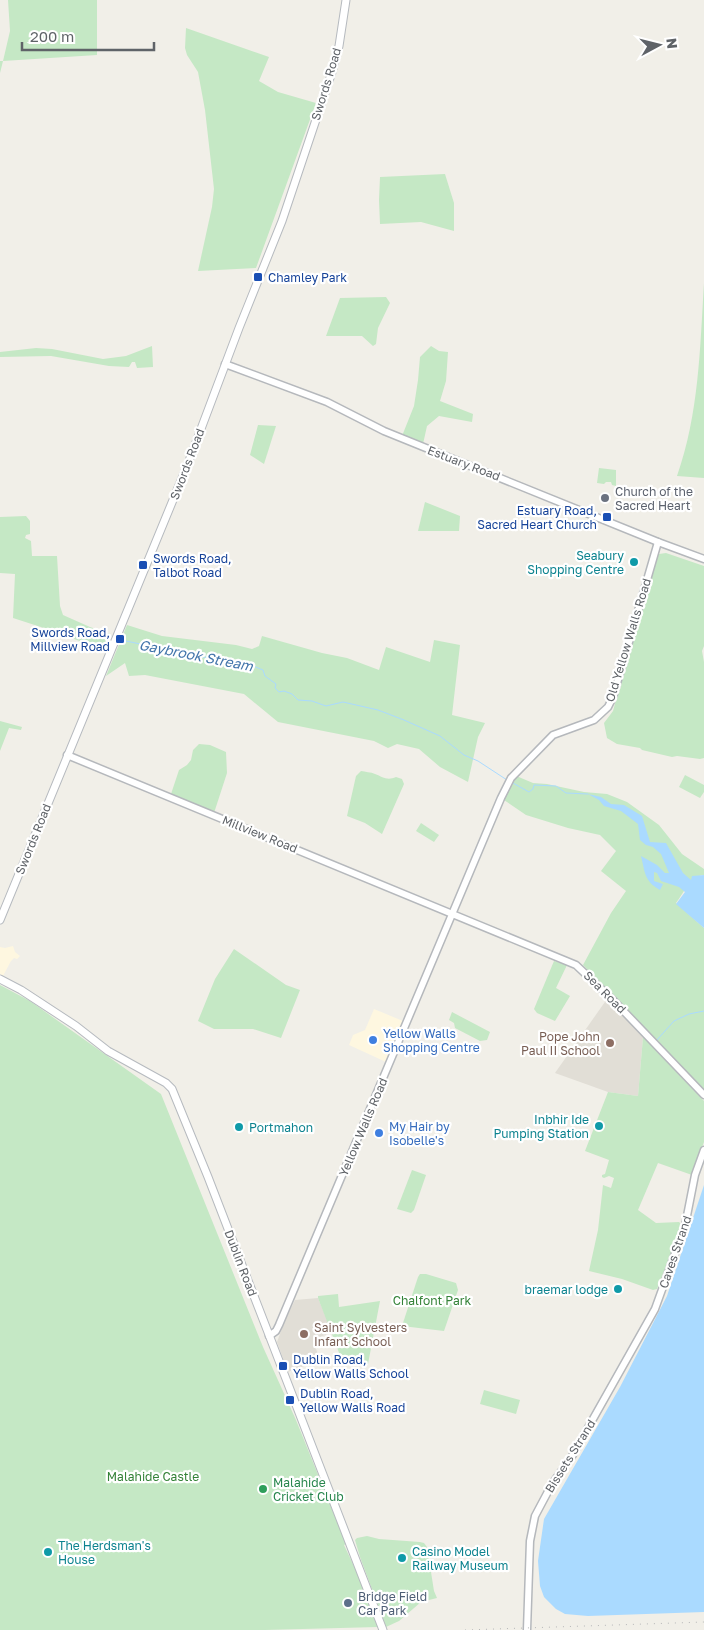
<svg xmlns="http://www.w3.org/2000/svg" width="704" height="1630" font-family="'Golos Text',sans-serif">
<rect width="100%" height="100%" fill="#f1efe8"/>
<g fill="#fef7e0">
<polygon points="13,946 15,952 20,956 17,959 14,958 11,961 3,976 0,974 0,947 5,948"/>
<polygon points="374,1009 403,1021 386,1062 349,1045 353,1035 365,1030"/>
</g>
<g fill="#e1ded6">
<polygon points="607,999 643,1037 638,1096 608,1092 555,1073"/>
<polygon points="318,1298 332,1332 313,1340 320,1360 288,1372 277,1342 285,1320 295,1300"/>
</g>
<g fill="#c5e8c5">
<polygon points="8,0 97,0 97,55 3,61 0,73 0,61 3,61 10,31"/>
<polygon points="186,28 269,57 259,81 278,92 316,103 256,268 198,271 212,207 214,189 205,110 198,72 187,55 185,48"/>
<polygon points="445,174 454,203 454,231 421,222 380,224 379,200 380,177"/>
<path d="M 704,283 L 704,478 L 677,476 C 699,414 700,348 704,283 Z"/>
<polygon points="386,297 390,303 378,328 376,344 373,346 362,336 326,336 340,298"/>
<polygon points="152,346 153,367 137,368 135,362 132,362 129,367 109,366 51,356 0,357 0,352 36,348 52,349 103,359 126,356"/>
<polygon points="431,346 439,351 448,352 446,381 440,401 473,414 472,422 439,416 427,426 423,444 402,436 414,406 418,380 420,357"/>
<polygon points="258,425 276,426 264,464 250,455"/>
<polygon points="599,468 616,470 616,486 612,485 611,482 606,482 604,484 597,483"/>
<polygon points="425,502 460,516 459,531 418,531"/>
<polygon points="26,516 30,521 30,534 26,535 25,538 31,541 32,556 57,556 60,606 63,615 90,627 111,634 104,650 47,629 13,618 15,574 0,573 0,517"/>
<polygon points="666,553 704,566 704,646 702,651 704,662 704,758 700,759 677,756 672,757 642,750 640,748 617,744 607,738 604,723 613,711 655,558 659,554"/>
<polygon points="127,625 162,636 236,645 252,649 259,646 262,636 322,653 347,658 379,670 386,647 430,662 434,640 460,645 452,715 485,723 478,737 468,782 440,767 419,749 397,744 388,748 374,741 278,722 244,694 145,675 129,676 125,663 106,676"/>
<polygon points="0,721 22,727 21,730 9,728 0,751"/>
<polygon points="199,744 210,745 226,752 227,773 214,813 171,794 179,770 187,765 191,760 193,750"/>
<path d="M 361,771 C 365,772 371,772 375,774 C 383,777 387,781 396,777 L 402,779 L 404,784 L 382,834 L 365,823 L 347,816 L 356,776 Z"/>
<path d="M 514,775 L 533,783 L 547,784 L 584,792 L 607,794 L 627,802 L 659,825 L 682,854 L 704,869 L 704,875 C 690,876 684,893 676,903 L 704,928 L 704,1092 L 583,965 L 611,913 L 626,891 L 601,871 L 616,851 L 600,835 L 568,828 L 526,815 L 501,798 Z"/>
<polygon points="685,775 704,785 704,792 700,798 679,787"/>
<polygon points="421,823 439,835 434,842 416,831"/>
<polygon points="234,949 286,985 300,990 281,1038 253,1029 214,1029 198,1021 215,979"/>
<polygon points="554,961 567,965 556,988 570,996 555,1021 537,1013 534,1009"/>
<polygon points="0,985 30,1001 161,1094 263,1347 296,1420 346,1544 344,1545 360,1579 378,1627 265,1630 0,1630"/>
<polygon points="452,1012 490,1032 487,1040 480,1041 455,1028 454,1023 449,1020"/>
<polygon points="643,1037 704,1101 704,1142 692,1175 658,1163 638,1210 656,1223 679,1222 682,1225 657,1289 653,1290 622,1279 589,1271 598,1230 603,1185 611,1188 614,1178 609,1176 604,1178 602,1177 602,1175 605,1174 609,1160 585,1151 608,1092 638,1096"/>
<polygon points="412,1170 426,1175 414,1210 411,1213 397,1209"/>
<polygon points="420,1274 426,1274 456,1283 458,1290 444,1331 402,1326 418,1277"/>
<polygon points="338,1294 339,1307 380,1301 368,1364 343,1363 318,1298 318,1296"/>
<polygon points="484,1390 520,1400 516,1414 480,1404"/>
<polygon points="367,1536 379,1539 420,1542 424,1543 427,1547 434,1591 437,1598 421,1602 399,1621 386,1627 360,1557 355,1540 357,1538"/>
</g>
<g fill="#aadaff">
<path d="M 588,794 L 601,797 L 611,804 L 624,805 L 642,816 L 650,842 L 666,843 L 683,873 L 691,880 L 692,876 L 704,875 L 704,928 L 676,904 L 685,892 L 679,887 L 661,881 L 657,873 L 654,872 L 654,881 L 663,884 L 660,890 C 644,881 645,872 641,856 L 657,865 L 665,873 L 669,873 L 661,854 L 653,847 L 646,845 L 640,840 L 638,824 L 621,811 L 604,806 L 599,800 Z"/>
<polygon points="704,1185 704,1612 588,1616 565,1614 556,1609 544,1597 540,1586 538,1561 544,1519 620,1387 667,1296"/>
</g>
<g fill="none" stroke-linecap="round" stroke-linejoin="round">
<g stroke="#aadaff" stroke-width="1">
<polyline points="105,634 111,636"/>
<path d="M 121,640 L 174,651 L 182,650 L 188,655 C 213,659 240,659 263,670 L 265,676 L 276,684 L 275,688 L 279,692 L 284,691 L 292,694 L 298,700 L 312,701 L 326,706 L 343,702 L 378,710 L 404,720 L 440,736 L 464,755 L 478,761 L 507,780"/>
<polyline points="513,783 529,792 533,789 534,785 556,786 566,793 588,794"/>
<polyline points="656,1041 674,1021 689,1014 704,1011"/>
</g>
<defs>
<g id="tertiary">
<polyline points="225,364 327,402 384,431 658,542 704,559"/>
<polyline points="67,755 576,965 614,1001 704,1095"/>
<polyline points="269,1336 276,1331 279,1325 501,798 511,778 553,735 594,720 608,707 613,697 658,542"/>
<polyline points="527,1630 530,1541 535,1516 552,1484 571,1458 655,1309 685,1226 695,1175 704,1150"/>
</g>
<g id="secondary">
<polyline points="0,920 187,466 239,328 282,221 332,72 339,46 346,0"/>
<polyline points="0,979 21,990 76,1026 108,1051 166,1083 172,1089 208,1177 383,1630"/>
</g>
</defs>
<use href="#tertiary" stroke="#b5b8bc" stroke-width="9"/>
<use href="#secondary" stroke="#b6babf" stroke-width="9"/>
<use href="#tertiary" stroke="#fff" stroke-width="6"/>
<use href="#secondary" stroke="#fff" stroke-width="7"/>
<polyline stroke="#b6b7b8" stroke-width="1" stroke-dasharray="1 6" stroke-linecap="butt" points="465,1630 704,1622"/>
</g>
<g fill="#1a4fb4" stroke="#fff" stroke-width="2">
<rect x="253" y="272" width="10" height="10" rx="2.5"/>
<rect x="602" y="512" width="10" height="10" rx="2.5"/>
<rect x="138" y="560" width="10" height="10" rx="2.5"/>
<rect x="115" y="634" width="10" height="10" rx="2.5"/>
<rect x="278" y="1361" width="10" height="10" rx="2.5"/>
<rect x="285" y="1395" width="10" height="10" rx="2.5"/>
</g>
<circle fill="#6b7280" stroke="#fff" stroke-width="2" cx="605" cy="498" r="5"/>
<g fill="#0f9aa8" stroke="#fff" stroke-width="2">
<circle cx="634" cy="562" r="5"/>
<circle cx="599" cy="1126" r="5"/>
<circle cx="239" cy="1127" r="5"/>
<circle cx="618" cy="1289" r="5"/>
<circle cx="48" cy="1552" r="5"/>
<circle cx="402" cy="1558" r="5"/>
</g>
<g fill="#3f7fe0" stroke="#fff" stroke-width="2">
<circle cx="373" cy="1040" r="5"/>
<circle cx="379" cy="1133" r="5"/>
</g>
<g fill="#8d6e63" stroke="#fff" stroke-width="2">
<circle cx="610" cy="1043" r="5"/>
<circle cx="304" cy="1334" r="5"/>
</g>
<circle fill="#2e9e5b" stroke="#fff" stroke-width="2" cx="263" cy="1489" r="5"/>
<circle fill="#5c6f8a" stroke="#fff" stroke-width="2" cx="348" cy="1603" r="5"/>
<g text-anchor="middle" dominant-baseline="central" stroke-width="4.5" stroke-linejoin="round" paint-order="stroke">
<g font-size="12" fill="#5f6368" stroke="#fff">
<text transform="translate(326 84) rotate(-73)">Swords Road</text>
<text transform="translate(464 463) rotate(21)">Estuary Road</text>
<text transform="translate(187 464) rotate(-69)">Swords Road</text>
<text transform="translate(628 640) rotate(-73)">Old Yellow Walls Road</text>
<text transform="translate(260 834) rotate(22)">Millview Road</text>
<text transform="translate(33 839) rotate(-68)">Swords Road</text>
<text transform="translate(605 992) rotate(45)">Sea Road</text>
<text transform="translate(363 1127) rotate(-67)">Yellow Walls Road</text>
<text transform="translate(675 1252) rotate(-71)">Caves Strand</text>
<text transform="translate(241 1263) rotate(69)">Dublin Road</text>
<text transform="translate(570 1456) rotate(-58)">Bissets Strand</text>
</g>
<g font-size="12" fill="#164399" stroke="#fff" text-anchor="start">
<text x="268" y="277">Chamley Park</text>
<text x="597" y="510" text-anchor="end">Estuary Road,<tspan x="597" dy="14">Sacred Heart Church</tspan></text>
<text x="153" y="558">Swords Road,<tspan x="153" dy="14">Talbot Road</tspan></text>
<text x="110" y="632" text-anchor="end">Swords Road,<tspan x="110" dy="14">Millview Road</tspan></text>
<text x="293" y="1359">Dublin Road,<tspan x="293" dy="14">Yellow Walls School</tspan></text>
<text x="300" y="1393">Dublin Road,<tspan x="300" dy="14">Yellow Walls Road</tspan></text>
</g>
<g font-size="12" fill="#5b616d" stroke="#fff" text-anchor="start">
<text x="615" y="491">Church of the<tspan x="615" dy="14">Sacred Heart</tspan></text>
</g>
<g font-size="12" fill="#0d838f" stroke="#fff" text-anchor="end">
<text x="624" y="555">Seabury<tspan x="624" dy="14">Shopping Centre</tspan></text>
<text x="589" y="1119">Inbhir Ide<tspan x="589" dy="14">Pumping Station</tspan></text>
<text x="249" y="1127" text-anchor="start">Portmahon</text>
<text x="608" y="1289">braemar lodge</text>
<text x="58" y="1545" text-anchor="start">The Herdsman's<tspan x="58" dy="14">House</tspan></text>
<text x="412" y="1551" text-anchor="start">Casino Model<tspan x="412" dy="14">Railway Museum</tspan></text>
</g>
<g font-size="12" fill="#366cbe" stroke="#fff" text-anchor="start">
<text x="383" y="1033">Yellow Walls<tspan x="383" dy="14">Shopping Centre</tspan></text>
<text x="389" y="1126">My Hair by<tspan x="389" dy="14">Isobelle's</tspan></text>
</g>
<g font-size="12" fill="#785e54" stroke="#fff" text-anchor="end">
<text x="600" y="1036">Pope John<tspan x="600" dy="14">Paul II School</tspan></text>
<text x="314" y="1327" text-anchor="start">Saint Sylvesters<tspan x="314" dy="14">Infant School</tspan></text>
</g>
<g font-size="12" fill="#348238" stroke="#fff">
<text x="432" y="1300">Chalfont Park</text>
<text x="153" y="1476">Malahide Castle</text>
</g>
<g font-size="12" fill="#27864d" stroke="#fff" text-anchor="start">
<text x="273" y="1482">Malahide<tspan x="273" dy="14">Cricket Club</tspan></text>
</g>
<g font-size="12" fill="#4e5e75" stroke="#fff" text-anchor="start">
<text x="358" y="1596">Bridge Field<tspan x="358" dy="14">Car Park</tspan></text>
</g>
<g font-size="14" font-style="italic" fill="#4174aa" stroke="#fff">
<text transform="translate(196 655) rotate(11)">Gaybrook Stream</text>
</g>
</g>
<g transform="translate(659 45) rotate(83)" stroke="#ffffff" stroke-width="4" paint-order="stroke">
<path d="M0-4L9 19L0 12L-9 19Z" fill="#5f6368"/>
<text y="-8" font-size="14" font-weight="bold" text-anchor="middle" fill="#5f6368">N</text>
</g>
<path d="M22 42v8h132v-8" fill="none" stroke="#5f6368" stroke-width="2.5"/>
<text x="30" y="42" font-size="15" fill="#5f6368" stroke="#ffffff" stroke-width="4" paint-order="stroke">200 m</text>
</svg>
